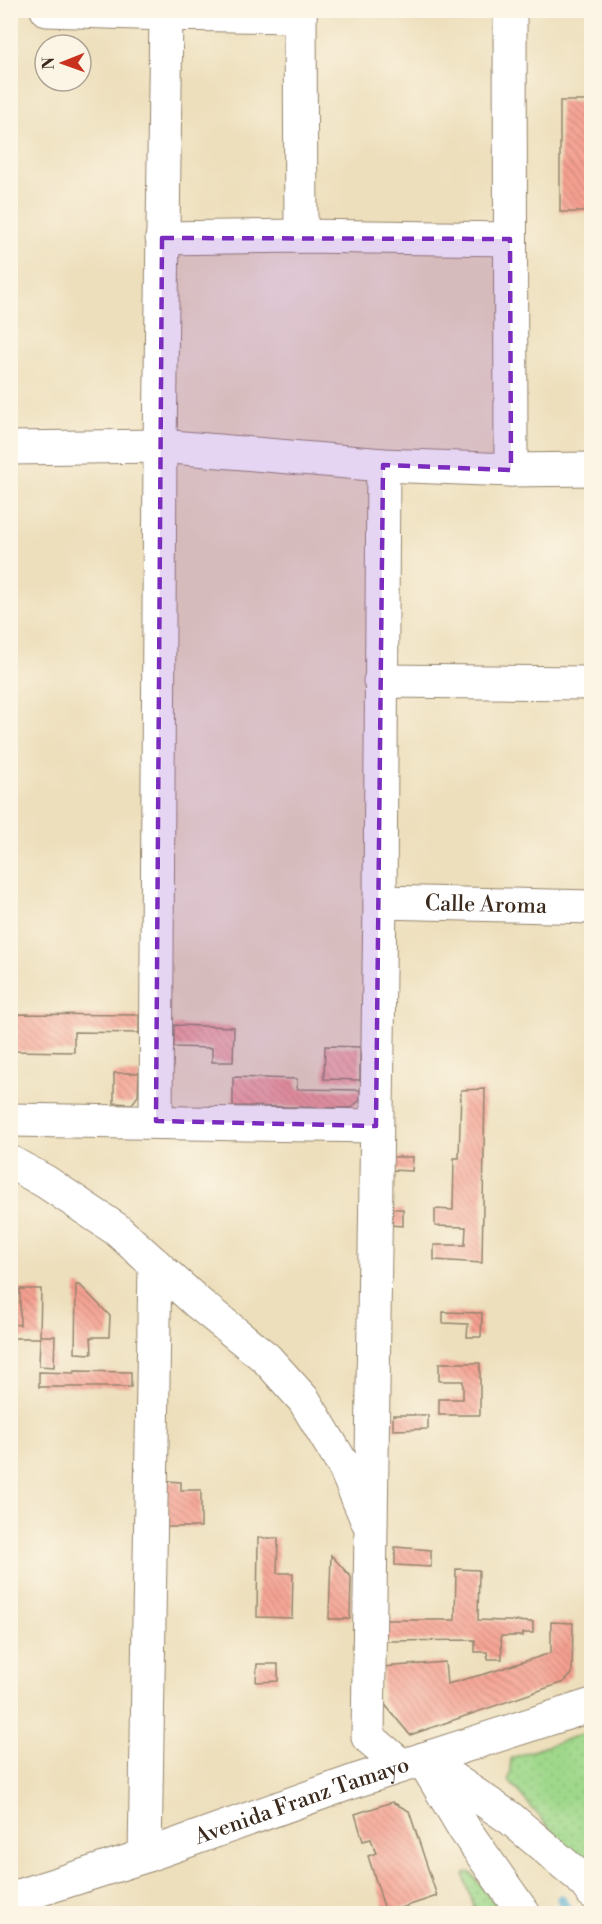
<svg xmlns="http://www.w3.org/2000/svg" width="602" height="1924" font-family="'Libre Bodoni',serif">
<defs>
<pattern id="park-dots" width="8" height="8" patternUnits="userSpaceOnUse" patternTransform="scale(1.5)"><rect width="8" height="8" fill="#9fd88b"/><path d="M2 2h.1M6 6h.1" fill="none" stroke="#8aba78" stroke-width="1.8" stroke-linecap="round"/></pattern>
<pattern id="building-back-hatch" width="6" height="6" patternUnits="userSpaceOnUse" patternTransform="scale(1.5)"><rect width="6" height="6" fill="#f6a091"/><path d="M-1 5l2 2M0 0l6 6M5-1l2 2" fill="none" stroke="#c88376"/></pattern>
</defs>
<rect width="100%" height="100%" fill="#fcf5e5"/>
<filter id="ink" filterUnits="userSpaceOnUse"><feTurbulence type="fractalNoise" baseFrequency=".0167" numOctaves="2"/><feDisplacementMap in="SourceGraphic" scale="12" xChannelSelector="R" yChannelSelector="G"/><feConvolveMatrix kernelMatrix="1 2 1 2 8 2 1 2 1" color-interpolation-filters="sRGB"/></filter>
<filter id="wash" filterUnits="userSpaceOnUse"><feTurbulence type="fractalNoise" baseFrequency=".008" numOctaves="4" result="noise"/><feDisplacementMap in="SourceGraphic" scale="24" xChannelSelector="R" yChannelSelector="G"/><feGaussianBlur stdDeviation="1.35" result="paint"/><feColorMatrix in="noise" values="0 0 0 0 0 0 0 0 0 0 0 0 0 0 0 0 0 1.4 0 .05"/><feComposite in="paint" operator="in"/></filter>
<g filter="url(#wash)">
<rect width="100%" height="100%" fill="#eddfbc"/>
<g fill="url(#park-dots)" stroke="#6d8154" stroke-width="1.5">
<polygon points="591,1731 591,1877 509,1781 511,1758"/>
<polygon points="466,1872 471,1873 502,1913 476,1913 464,1876"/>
</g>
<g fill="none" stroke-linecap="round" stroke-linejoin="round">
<polyline stroke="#52accf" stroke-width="9" points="561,1899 571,1914"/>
</g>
<g id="blocks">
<g fill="url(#building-back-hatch)">
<rect x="560" y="101" width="32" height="111"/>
<polygon points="10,1014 139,1015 139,1033 74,1032 74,1052 10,1051"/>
<polygon points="174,1025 234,1027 233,1062 212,1062 212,1048 174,1047"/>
<polygon points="325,1046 360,1047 360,1080 324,1079"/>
<polygon points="114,1073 139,1073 138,1096 132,1104 114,1103"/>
<polygon points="233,1077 297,1079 297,1089 360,1090 360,1100 351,1108 233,1106"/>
<polygon points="485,1089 482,1263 434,1260 434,1245 465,1245 466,1227 435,1226 435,1209 453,1210 454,1158 459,1158 461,1090"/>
<polygon points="391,1157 413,1157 412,1171 390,1170"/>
<polygon points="390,1209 403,1209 403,1226 389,1225"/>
<polygon points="76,1285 80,1285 110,1316 109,1337 91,1337 92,1354 75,1353"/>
<polygon points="20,1289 41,1289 40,1336 55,1336 54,1367 39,1366 40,1338 10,1338 10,1324 20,1325"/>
<polygon points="443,1312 482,1313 481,1337 467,1337 468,1324 443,1323"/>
<polygon points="439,1363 480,1363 480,1415 439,1415 439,1399 463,1399 463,1381 439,1381"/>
<polygon points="74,1371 131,1372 131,1387 39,1387 39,1372 74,1373"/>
<polygon points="393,1415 428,1415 428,1429 393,1430"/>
<polygon points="166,1481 181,1482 181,1490 201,1490 201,1527 165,1527"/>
<polygon points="258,1538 278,1538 277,1573 293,1573 292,1618 257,1617"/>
<polygon points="395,1547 431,1550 431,1567 395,1565"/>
<polygon points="331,1555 351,1577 350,1619 329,1619"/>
<polygon points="456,1569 479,1570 478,1620 533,1622 533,1633 523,1633 523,1636 501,1636 502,1659 488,1659 487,1652 475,1652 475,1640 384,1641 385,1620 455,1620"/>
<polygon points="551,1622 573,1623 572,1674 564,1682 410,1735 382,1701 383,1667 445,1662 447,1684 488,1673 551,1653"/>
<polygon points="257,1664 278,1664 278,1681 256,1682"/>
<polygon points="392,1802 409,1811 437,1896 386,1913 368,1856 376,1853 371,1839 363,1841 355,1814"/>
</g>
</g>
</g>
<g filter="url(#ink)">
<use href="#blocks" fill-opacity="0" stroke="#94846d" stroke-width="1.5"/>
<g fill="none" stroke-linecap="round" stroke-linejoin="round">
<defs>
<g id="minor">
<polyline points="47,10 166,14"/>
<polyline points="300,10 301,236"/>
<polyline points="510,10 511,470"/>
<polyline points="162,238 301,236 510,239"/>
<polyline points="10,448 160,446 383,465 511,470 592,469"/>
<polyline points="383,465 380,902 368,1737 402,1766"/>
<polyline points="380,681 592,683"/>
<path id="s1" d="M 380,902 L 592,907"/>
<polyline points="10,1120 376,1126"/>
<polyline points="156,1121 160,446 166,14 300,16"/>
<polyline points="10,1162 46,1182 116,1229 198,1303 266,1358 304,1400 345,1468 367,1520"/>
<polyline points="423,1759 510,1818 581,1878 592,1892"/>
<polyline points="428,1768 465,1830 524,1914"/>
<polyline points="145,1856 155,1264"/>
</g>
<g id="tertiary">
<path id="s2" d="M 10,1899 L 145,1856 L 355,1781 L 592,1705"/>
</g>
</defs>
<use href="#minor" stroke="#94846d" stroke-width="35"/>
<use href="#tertiary" stroke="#94846d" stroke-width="35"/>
<use href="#minor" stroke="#fff" stroke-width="33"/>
<use href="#tertiary" stroke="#fff" stroke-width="33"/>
</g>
</g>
<path fill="#7b2cbf" fill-opacity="0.2" stroke="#7b2cbf" stroke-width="4.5" stroke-dasharray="12 8" stroke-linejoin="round" d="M 162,238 L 510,239 L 511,470 L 383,465 L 376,1126 L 156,1121 Z"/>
<g text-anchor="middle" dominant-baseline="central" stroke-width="4.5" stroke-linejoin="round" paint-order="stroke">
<g font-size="22" fill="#3b2a1e" stroke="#fcf5e5">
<text stroke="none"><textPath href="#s1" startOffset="106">Calle Aroma</textPath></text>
<text stroke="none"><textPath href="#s2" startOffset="308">Avenida Franz Tamayo</textPath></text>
</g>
</g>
<rect width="602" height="1924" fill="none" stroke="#fcf5e5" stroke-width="36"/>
<g transform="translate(63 63) rotate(269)"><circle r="28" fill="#fcf5e5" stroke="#afa495" stroke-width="1.5"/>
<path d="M0-4.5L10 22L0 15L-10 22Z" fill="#c8321e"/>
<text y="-9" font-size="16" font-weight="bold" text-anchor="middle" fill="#3b2a1e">N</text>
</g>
</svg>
